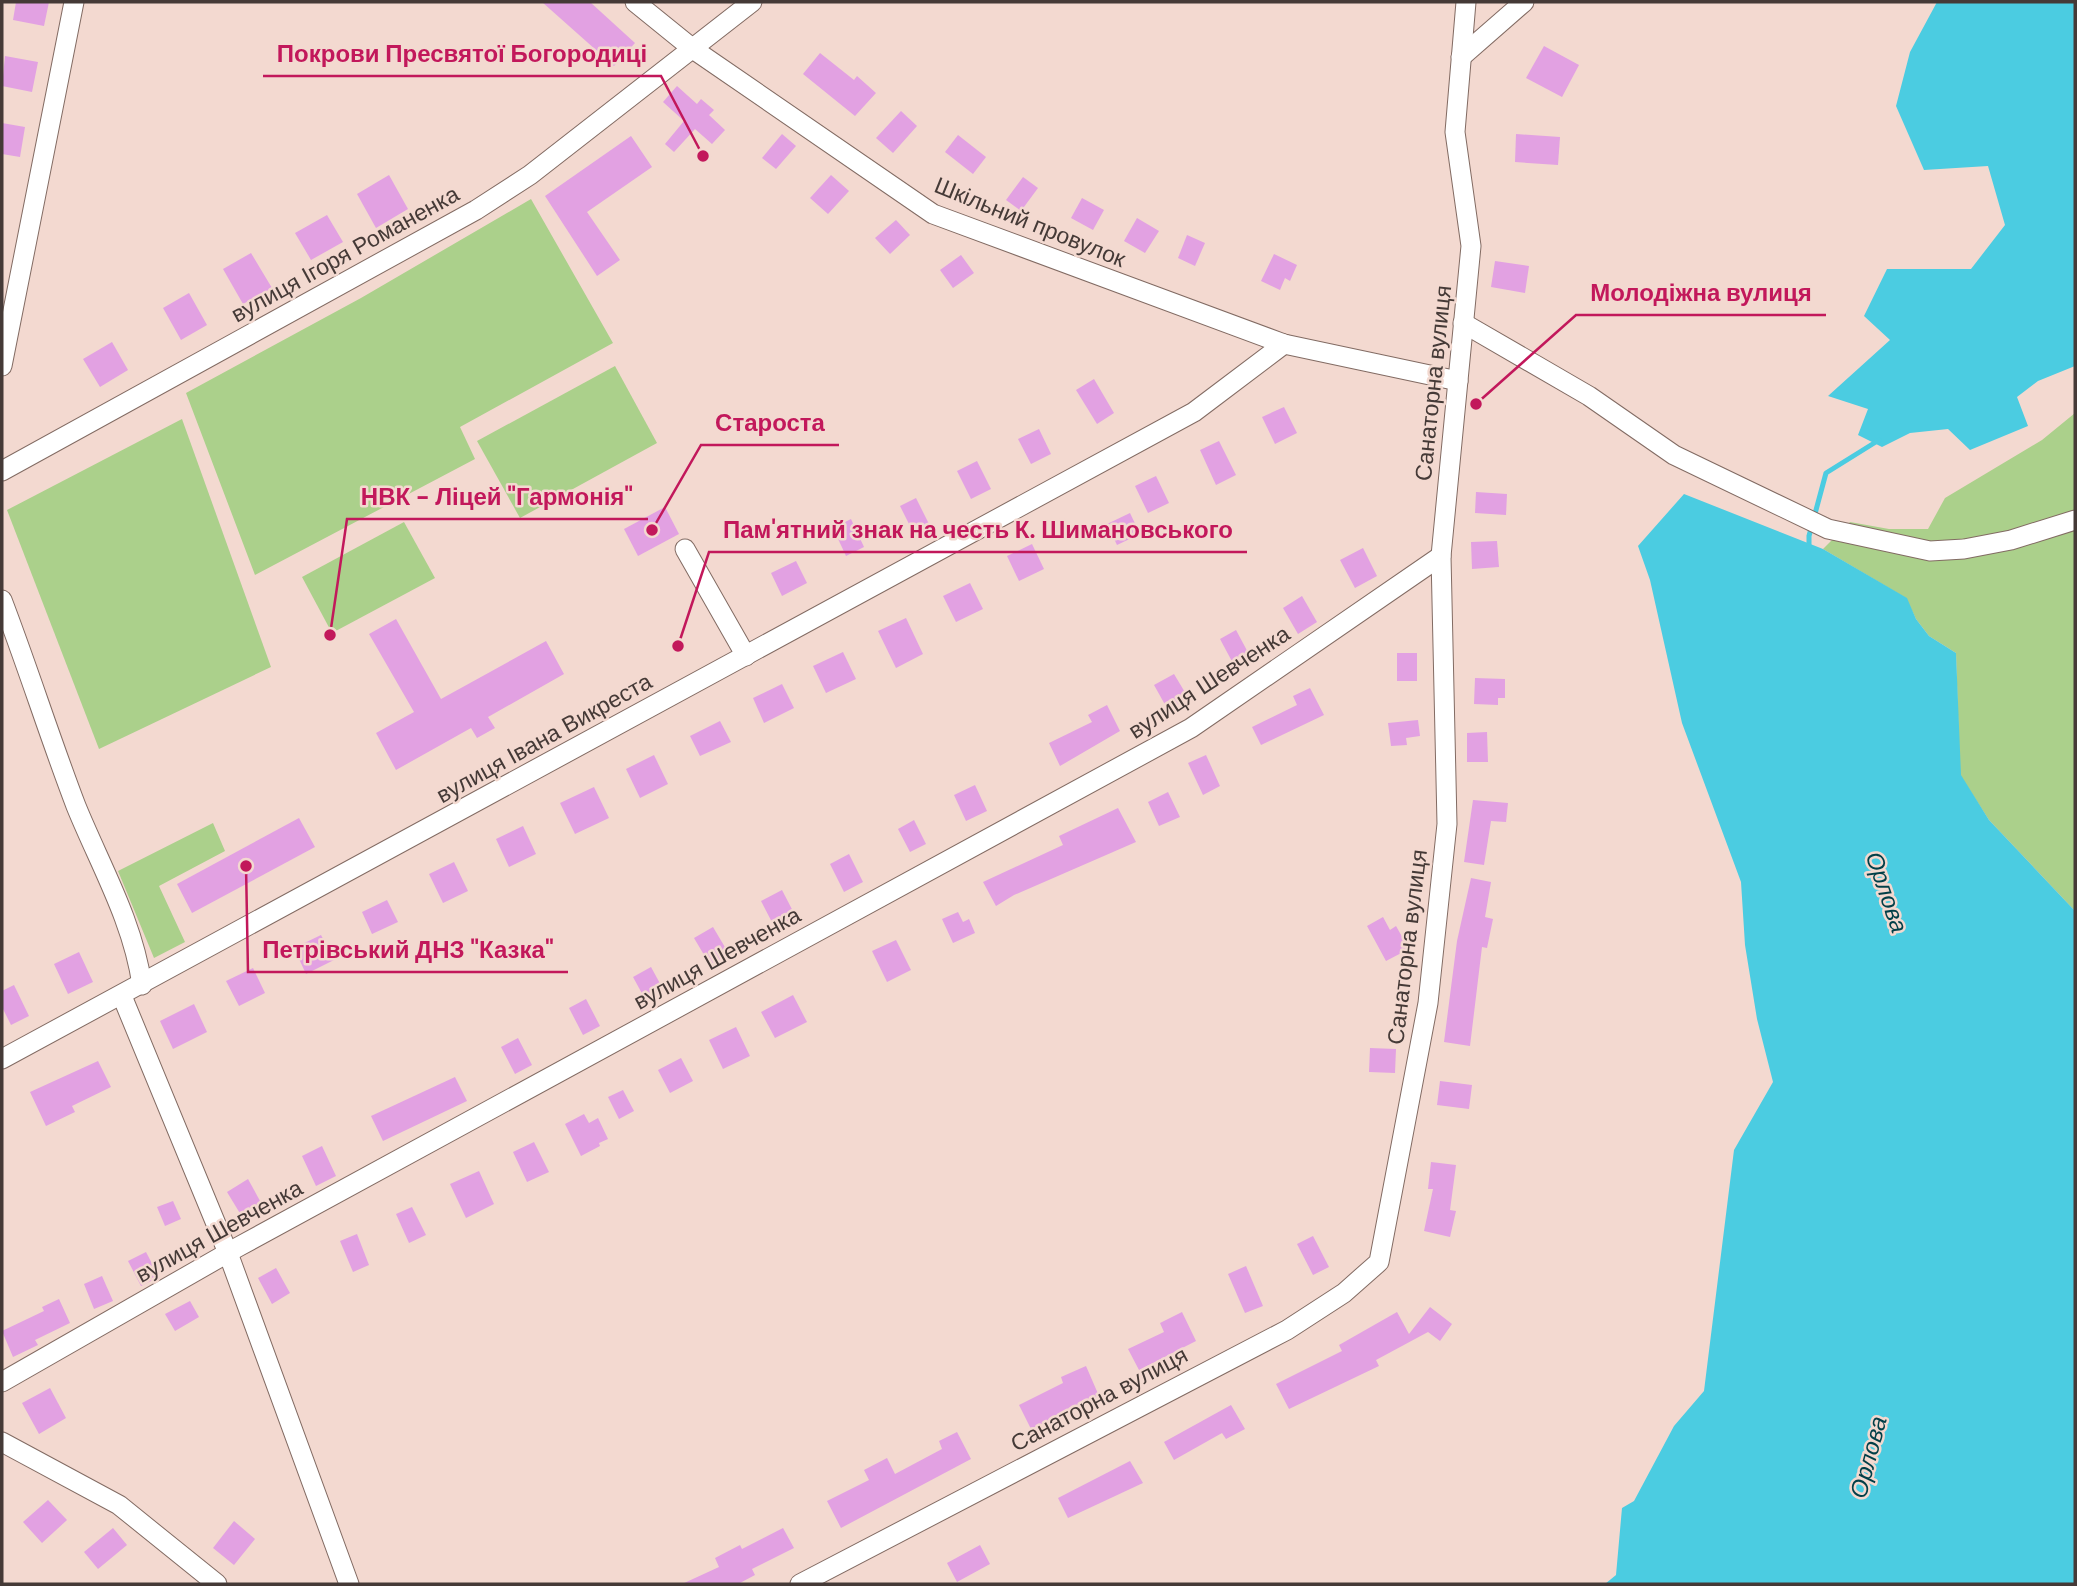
<svg xmlns="http://www.w3.org/2000/svg" width="2077" height="1586" font-family="'DM Sans',sans-serif">
<rect width="100%" height="100%" fill="#f3d9d0"/>
<g fill="#abd08b">
<polygon points="531,199 613,343 460,427 475,459 255,575 186,393 361,298"/>
<polygon points="615,366 657,443 520,518 477,441"/>
<polygon points="2075,413 2075,911 1989,820 1960,775 1956,653 1929,636 1916,619 1906,598 1823,549 1850,522 1889,529 1928,529 1945,498 2042,440"/>
<polygon points="182,419 271,667 99,749 7,510"/>
<polygon points="404,522 435,578 332,633 302,577"/>
<polygon points="213,823 225,851 159,886 185,942 154,958 118,871"/>
</g>
<g fill="#4bcce1">
<polygon points="1937,2 2075,2 2075,366 2038,381 2017,397 2028,426 1970,450 1948,429 1910,433 1882,447 1858,435 1868,409 1828,396 1890,340 1864,316 1887,269 1971,269 2005,225 1988,166 1924,170 1896,106 1910,52"/>
<polygon points="1684,494 1823,549 1907,598 1916,619 1929,636 1956,653 1961,775 1989,820 2075,911 2075,1584 1605,1584 1616,1575 1622,1508 1634,1501 1674,1426 1704,1391 1734,1150 1773,1082 1757,1019 1745,945 1741,882 1682,723 1650,580 1638,546"/>
</g>
<g fill="none" stroke-linecap="round" stroke-linejoin="round">
<polyline stroke="#4bcce1" stroke-width="5" points="1809,549 1809,536 1826,473 1879,440"/>
</g>
<g fill="#e2a1e2">
<polygon points="16,2 49,2 44,26 13,20"/>
<polygon points="542,2 590,2 635,43 614,66"/>
<polygon points="1544,46 1579,65 1562,97 1526,78"/>
<polygon points="820,53 854,80 857,76 876,93 855,116 803,74"/>
<polygon points="5,56 38,62 32,92 2,86"/>
<polygon points="677,86 697,104 701,99 714,110 709,115 725,130 712,144 695,129 674,152 665,144 684,121 663,102"/>
<polygon points="901,111 917,126 893,153 876,138"/>
<polygon points="2,123 25,127 20,157 2,154"/>
<polygon points="782,134 796,146 776,169 762,158"/>
<polygon points="1516,134 1560,137 1558,165 1515,162"/>
<polygon points="958,135 986,157 973,174 945,152"/>
<polygon points="631,136 652,167 587,212 620,260 597,276 545,196"/>
<polygon points="389,175 408,209 376,228 357,194"/>
<polygon points="831,175 849,191 828,214 810,198"/>
<polygon points="1023,177 1038,188 1021,211 1006,200"/>
<polygon points="1082,198 1104,210 1093,230 1071,218"/>
<polygon points="327,215 343,242 311,260 295,233"/>
<polygon points="1137,218 1159,231 1145,253 1124,241"/>
<polygon points="896,220 910,235 890,254 875,238"/>
<polygon points="1187,235 1205,243 1195,266 1178,258"/>
<polygon points="251,253 272,288 243,304 223,269"/>
<polygon points="1274,254 1297,265 1290,281 1285,278 1280,290 1261,281"/>
<polygon points="961,255 974,273 953,288 940,270"/>
<polygon points="1495,261 1529,266 1525,293 1491,287"/>
<polygon points="189,293 207,325 181,340 163,308"/>
<polygon points="112,342 128,370 100,387 83,359"/>
<polygon points="1094,379 1114,413 1097,424 1076,390"/>
<polygon points="1284,407 1297,433 1275,444 1262,417"/>
<polygon points="1039,429 1051,454 1031,464 1018,439"/>
<polygon points="1219,441 1236,475 1216,485 1200,450"/>
<polygon points="977,461 991,489 971,499 957,471"/>
<polygon points="1156,476 1169,503 1148,513 1135,486"/>
<polygon points="1476,492 1507,494 1506,515 1475,513"/>
<polygon points="916,498 929,524 913,532 900,506"/>
<polygon points="665,507 679,534 638,556 624,529"/>
<polygon points="1130,513 1140,534 1117,545 1107,524"/>
<polygon points="851,519 864,547 846,556 833,528"/>
<polygon points="1497,541 1499,567 1472,569 1471,542"/>
<polygon points="1032,544 1044,569 1019,581 1007,556"/>
<polygon points="1363,548 1377,576 1355,588 1340,560"/>
<polygon points="796,561 807,583 782,596 771,573"/>
<polygon points="970,583 983,609 956,622 943,596"/>
<polygon points="1302,596 1317,622 1298,634 1283,608"/>
<polygon points="906,618 923,654 896,668 878,631"/>
<polygon points="396,619 441,699 546,641 564,674 488,717 495,728 477,738 471,728 396,770 376,733 414,712 369,634"/>
<polygon points="1236,630 1251,658 1235,667 1220,639"/>
<polygon points="843,652 856,679 826,693 813,666"/>
<rect x="1397" y="653" width="20" height="28"/>
<polygon points="1174,674 1189,699 1168,710 1154,685"/>
<polygon points="1475,678 1505,679 1505,698 1498,698 1498,705 1474,704"/>
<polygon points="782,684 794,708 764,723 753,698"/>
<polygon points="1310,688 1324,715 1261,745 1252,727 1297,705 1293,696"/>
<polygon points="1107,705 1120,731 1060,766 1049,743 1092,722 1088,715"/>
<polygon points="1418,720 1420,736 1406,738 1407,745 1391,746 1388,723"/>
<polygon points="720,721 731,742 700,756 690,736"/>
<polygon points="1487,732 1488,762 1467,762 1467,733"/>
<polygon points="654,755 668,784 640,798 626,769"/>
<polygon points="1206,755 1220,786 1203,795 1188,763"/>
<polygon points="975,785 987,811 966,821 954,795"/>
<polygon points="594,787 609,818 575,834 560,803"/>
<polygon points="1168,792 1180,817 1159,826 1148,802"/>
<polygon points="1473,800 1508,803 1506,822 1491,821 1484,865 1464,862"/>
<polygon points="1118,808 1136,842 1014,895 996,906 983,882 1063,845 1059,836"/>
<polygon points="299,818 315,847 192,913 177,884"/>
<polygon points="914,820 926,844 910,852 898,829"/>
<polygon points="523,826 536,854 509,867 496,839"/>
<polygon points="849,854 863,882 844,892 830,864"/>
<polygon points="454,862 468,891 443,903 429,874"/>
<polygon points="1471,878 1491,882 1485,917 1493,919 1487,948 1482,947 1470,1046 1444,1042 1457,941"/>
<polygon points="782,890 796,917 775,928 761,901"/>
<polygon points="387,900 398,922 372,934 362,912"/>
<polygon points="958,912 963,922 969,919 975,933 953,943 942,919"/>
<polygon points="1383,917 1390,930 1396,926 1409,949 1386,961 1367,926"/>
<polygon points="713,927 729,954 710,965 694,938"/>
<polygon points="321,935 334,960 306,974 294,948"/>
<polygon points="896,940 911,970 887,982 872,951"/>
<polygon points="79,952 93,982 68,994 54,964"/>
<polygon points="651,967 663,989 645,999 633,977"/>
<polygon points="253,968 265,993 239,1006 226,981"/>
<polygon points="14,985 29,1016 11,1025 2,1007 2,991"/>
<polygon points="793,995 807,1022 775,1038 761,1012"/>
<polygon points="586,999 600,1026 583,1035 569,1008"/>
<polygon points="194,1004 207,1032 173,1049 160,1021"/>
<polygon points="736,1027 750,1056 723,1069 709,1040"/>
<polygon points="518,1038 532,1065 515,1074 501,1047"/>
<polygon points="1370,1048 1396,1049 1395,1073 1369,1072"/>
<polygon points="681,1058 693,1081 670,1093 658,1070"/>
<polygon points="98,1061 111,1087 72,1106 75,1112 46,1126 30,1092"/>
<polygon points="455,1077 467,1101 383,1141 371,1116"/>
<polygon points="1440,1081 1472,1085 1469,1109 1437,1105"/>
<polygon points="623,1090 634,1111 619,1119 608,1097"/>
<polygon points="584,1114 589,1123 598,1118 608,1139 599,1143 600,1146 581,1156 565,1124"/>
<polygon points="534,1142 549,1172 527,1182 513,1152"/>
<polygon points="322,1146 336,1176 316,1186 302,1156"/>
<polygon points="1431,1162 1456,1165 1450,1210 1456,1211 1450,1237 1424,1231 1433,1189 1428,1189"/>
<polygon points="479,1171 494,1204 466,1218 450,1184"/>
<polygon points="248,1179 264,1208 244,1220 227,1192"/>
<polygon points="173,1201 181,1219 165,1226 157,1207"/>
<polygon points="412,1207 426,1235 409,1243 396,1214"/>
<polygon points="357,1234 369,1265 353,1272 340,1241"/>
<polygon points="1313,1236 1329,1267 1313,1275 1297,1244"/>
<polygon points="146,1252 159,1277 141,1286 128,1261"/>
<polygon points="1246,1266 1263,1306 1245,1313 1228,1274"/>
<polygon points="276,1268 290,1293 272,1304 258,1278"/>
<polygon points="102,1276 113,1301 94,1309 84,1284"/>
<polygon points="59,1299 70,1323 35,1340 38,1345 13,1357 2,1331 44,1311 42,1307"/>
<polygon points="190,1301 199,1317 175,1331 165,1314"/>
<polygon points="1430,1307 1452,1324 1440,1341 1428,1332 1376,1360 1379,1366 1289,1409 1276,1384 1342,1351 1339,1345 1397,1312 1409,1334"/>
<polygon points="1182,1312 1196,1341 1139,1370 1128,1349 1164,1332 1160,1323"/>
<polygon points="1086,1366 1099,1396 1031,1429 1019,1405 1063,1383 1061,1377"/>
<polygon points="50,1388 66,1418 39,1434 22,1403"/>
<polygon points="1231,1405 1245,1429 1226,1439 1222,1433 1174,1460 1164,1442"/>
<polygon points="957,1432 971,1459 841,1528 827,1501 869,1480 864,1470 887,1458 895,1474 942,1449 939,1441"/>
<polygon points="1130,1461 1143,1483 1068,1518 1058,1498"/>
<polygon points="48,1500 67,1520 42,1543 23,1522"/>
<polygon points="234,1521 255,1539 234,1565 213,1548"/>
<polygon points="113,1528 127,1545 98,1569 84,1552"/>
<polygon points="783,1528 794,1548 752,1569 755,1575 738,1584 682,1584 719,1567 715,1558 740,1545 742,1549"/>
<polygon points="980,1545 990,1564 957,1582 947,1563"/>
</g>
<g fill="none" stroke-linecap="round" stroke-linejoin="round">
<defs>
<g id="minor">
<polyline points="635,2 693,49 933,214 1284,344 1458,381"/>
<polyline points="1461,57 1524,2"/>
<polyline points="1463,323 1589,396 1674,455 1828,529 1930,551 1964,549 2011,540 2075,520"/>
<polyline points="2,366 74,2"/>
<polyline points="2,471 476,210 530,175 752,2"/>
<polyline points="685,549 746,656"/>
<path d="M 2,600 C 28,668 50,738 76,806 C 100,865 133,921 142,985"/>
<polyline points="122,996 228,1253 349,1584"/>
<polyline points="2,1059 1194,412 1284,344"/>
<polyline points="2,1382 238,1247 1191,728 1441,556"/>
<polyline points="2,1442 119,1505 217,1584"/>
<polyline points="800,1584 1287,1330 1344,1293 1379,1262 1428,1003 1447,824 1441,556 1471,246 1455,132 1466,2"/>
</g>
</defs>
<use href="#minor" stroke="#826b63" stroke-width="21"/>
<use href="#minor" stroke="#fff" stroke-width="19"/>
</g>
<g text-anchor="middle" dominant-baseline="central" stroke-width="5" stroke-linejoin="round" paint-order="stroke">
<g font-size="23" fill="#453a37" stroke="#f3d9d0">
<text transform="translate(1030 222) rotate(22)">Шкільний провулок</text>
<text transform="translate(345 254) rotate(-29)">вулиця Ігоря Романенка</text>
<text transform="translate(1433 383) rotate(-84)">Санаторна вулиця</text>
<text transform="translate(1209 682) rotate(-33)">вулиця Шевченка</text>
<text transform="translate(544 738) rotate(-29)">вулиця Івана Викреста</text>
<text transform="translate(1407 947) rotate(-83)">Санаторна вулиця</text>
<text transform="translate(717 958) rotate(-29)">вулиця Шевченка</text>
<text transform="translate(219 1231) rotate(-29)">вулиця Шевченка</text>
<text transform="translate(1099 1399) rotate(-28)">Санаторна вулиця</text>
</g>
<g font-size="24" font-style="italic" fill="#013f48" stroke="#f3d9d0">
<text transform="translate(1887 892) rotate(71)">Орлова</text>
<text transform="translate(1868 1457) rotate(-75)">Орлова</text>
</g>
</g>
<path fill="none" stroke="#c2185b" stroke-width="2.5" d="M703 156L661 76H263M1476 404L1576 315H1826M652 530L701 445H839M330 635L347 519H648M678 646L709 552H1247M246 866L248 972H568"/>
<g fill="#c2185b" stroke="#f3d9d0" stroke-width="2.5">
<circle cx="703" cy="156" r="7"/>
<circle cx="1476" cy="404" r="7"/>
<circle cx="652" cy="530" r="7"/>
<circle cx="330" cy="635" r="7"/>
<circle cx="678" cy="646" r="7"/>
<circle cx="246" cy="866" r="7"/>
</g>
<g font-size="24" text-anchor="middle" font-weight="bold" fill="#c2185b" stroke="#f3d9d0" stroke-width="5" stroke-linejoin="round" paint-order="stroke">
<text x="462" y="62">Покрови Пресвятої Богородиці</text>
<text x="1701" y="301">Молодіжна вулиця</text>
<text x="770" y="431">Староста</text>
<text x="497" y="505">НВК - Ліцей "Гармонія"</text>
<text x="978" y="538">Пам'ятний знак на честь К. Шимановського</text>
<text x="408" y="958">Петрівський ДНЗ "Казка"</text>
</g>
<rect width="2077" height="1586" fill="none" stroke="#453a37" stroke-width="7"/>
</svg>
